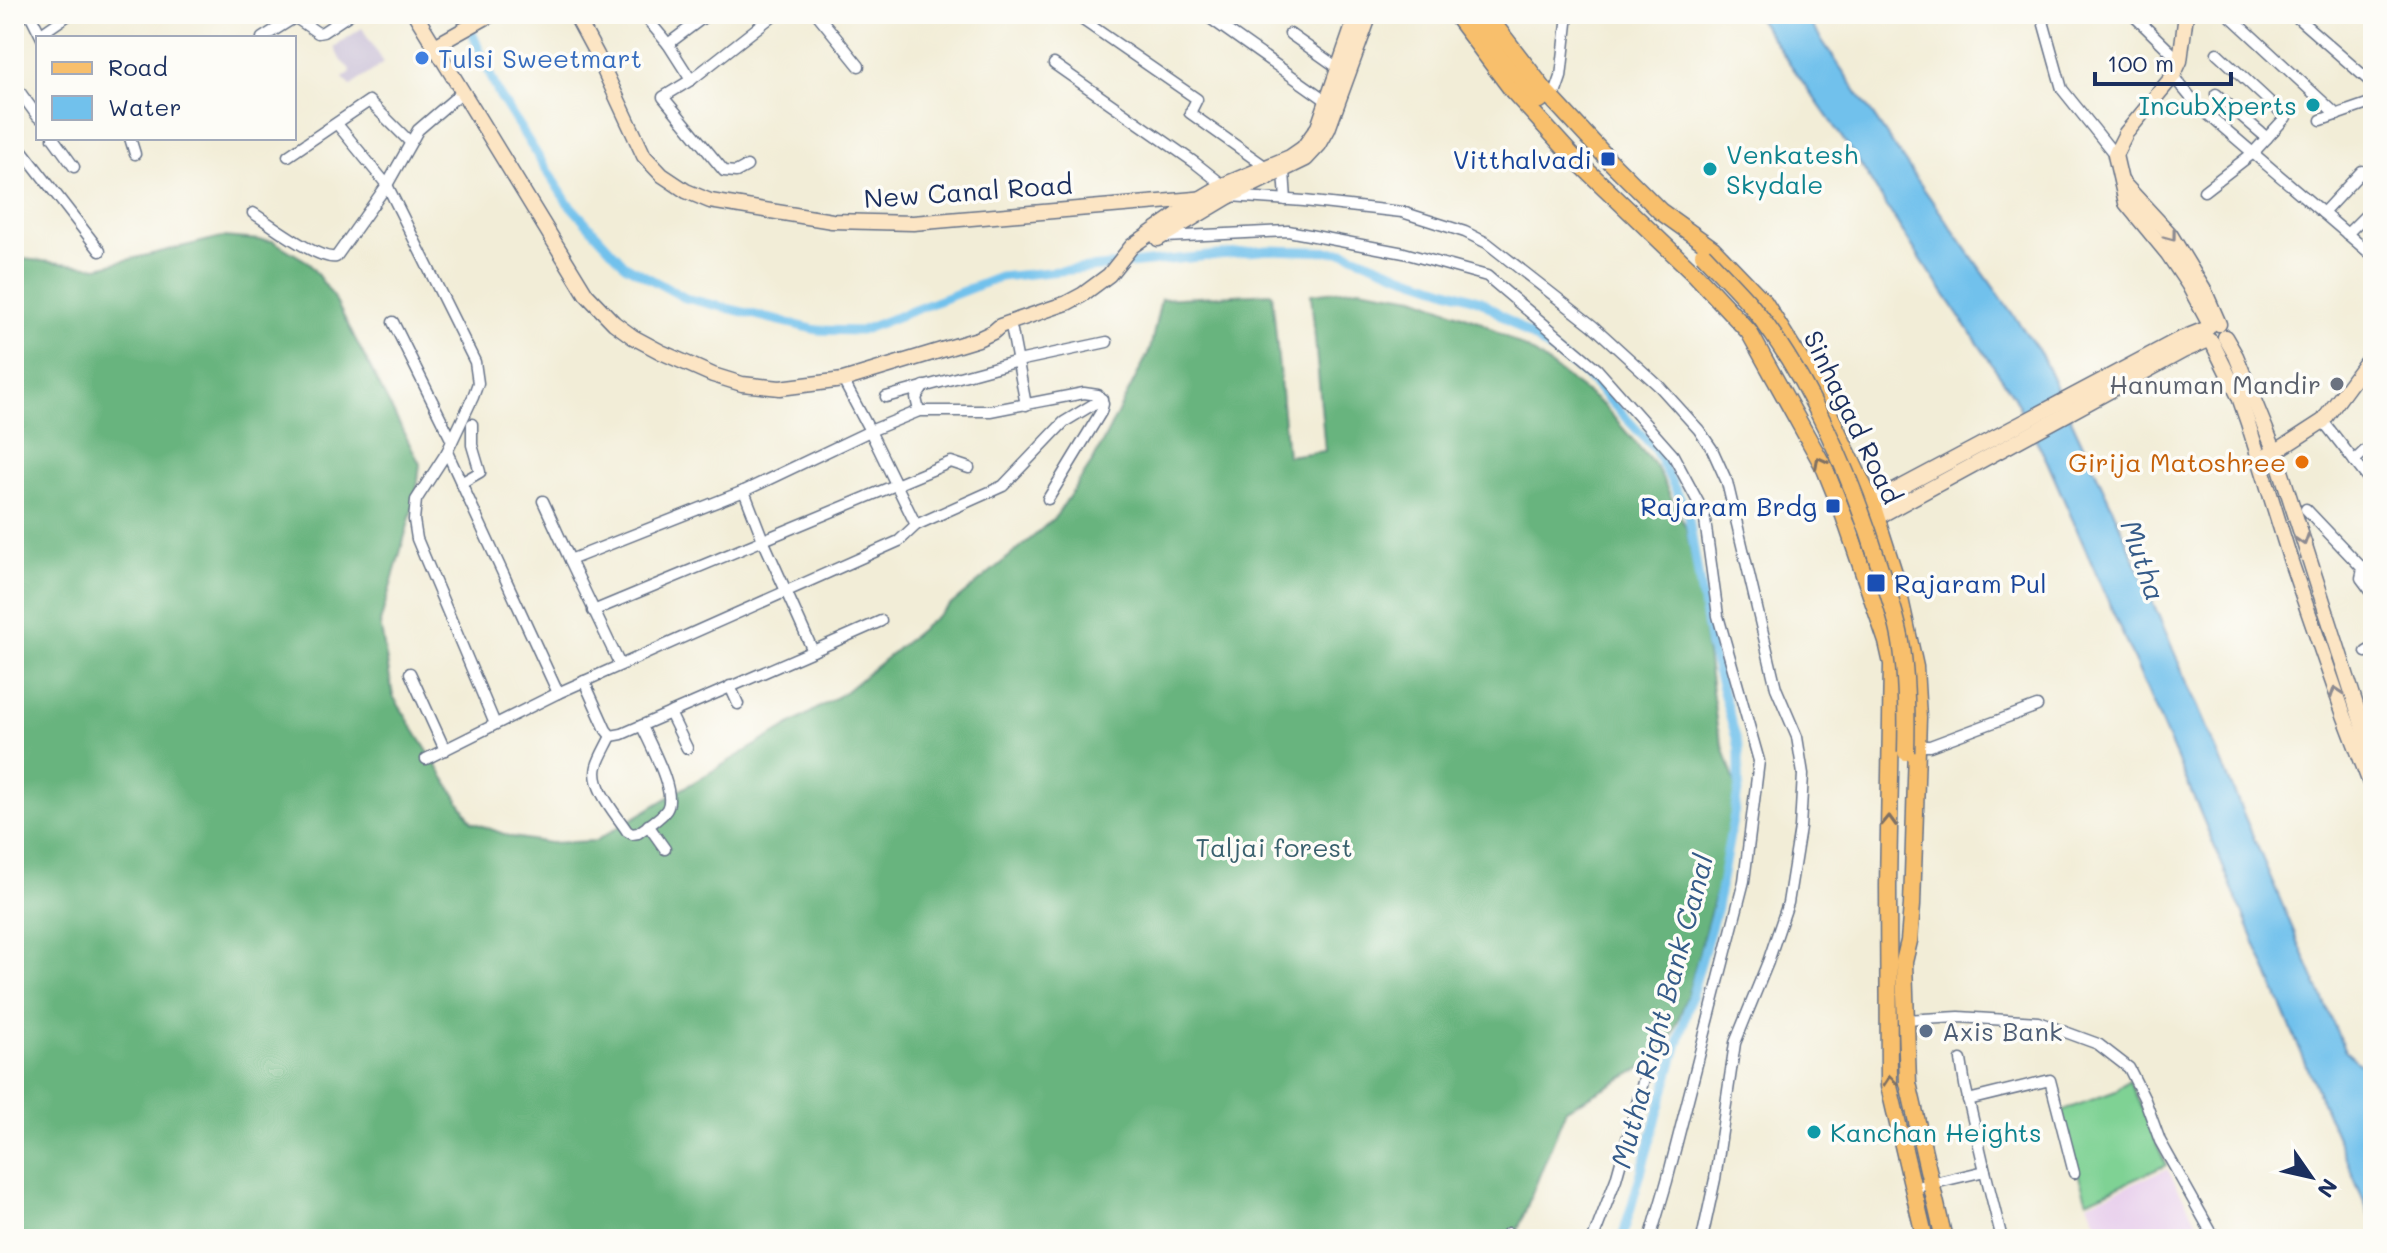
<svg xmlns="http://www.w3.org/2000/svg" width="2387" height="1253" font-family="Mali,sans-serif">
<rect width="100%" height="100%" fill="#fdfcf7"/>
<filter id="ink" filterUnits="userSpaceOnUse"><feTurbulence type="fractalNoise" baseFrequency=".0125" numOctaves="2"/><feDisplacementMap in="SourceGraphic" scale="16" xChannelSelector="R" yChannelSelector="G"/><feConvolveMatrix kernelMatrix="1 2 1 2 8 2 1 2 1" color-interpolation-filters="sRGB"/></filter>
<filter id="wash" filterUnits="userSpaceOnUse"><feTurbulence type="fractalNoise" baseFrequency=".006" numOctaves="4" result="noise"/><feDisplacementMap in="SourceGraphic" scale="32" xChannelSelector="R" yChannelSelector="G"/><feGaussianBlur stdDeviation="1.8" result="paint"/><feColorMatrix in="noise" values="0 0 0 0 0 0 0 0 0 0 0 0 0 0 0 0 0 1.4 0 .05"/><feComposite in="paint" operator="in"/></filter>
<g filter="url(#wash)">
<rect width="100%" height="100%" fill="#f2edd7"/>
<polygon fill="#e9d2ed" points="2167,1169 2207,1239 2104,1239 2088,1203"/>
<polygon fill="#c9bfd7" points="362,28 384,63 351,86 343,78 351,72 350,69 341,61 334,47"/>
<polygon fill="#7fd294" stroke="#4d8079" stroke-width="2" points="2129,1080 2166,1165 2087,1201 2058,1112 2116,1091"/>
<polygon fill="#67b47e" stroke="#41726e" stroke-width="2" points="222,237 273,241 308,262 333,296 420,464 416,497 380,623 393,696 472,822 512,837 550,843 595,841 845,692 1034,536 1056,516 1094,459 1150,350 1161,299 1272,293 1287,456 1325,451 1311,294 1359,288 1415,297 1478,321 1534,353 1604,406 1657,468 1686,528 1698,588 1717,727 1736,786 1730,842 1687,996 1665,1055 1566,1109 1514,1239 14,1239 14,258 98,267"/>
<polygon fill="#71c1ec" stroke="#4678a5" stroke-width="2" points="1755,14 1804,14 1911,171 2041,354 2112,507 2345,1051 2373,1075 2373,1223 2195,800 2047,461 2013,395 1906,237 1857,159"/>
<g fill="none" stroke-linecap="round" stroke-linejoin="round">
<polyline stroke="#71c1ec" stroke-width="9" points="464,14 498,93 567,202 625,265 685,298 817,330 860,331 1000,277 1268,250 1345,252 1400,274 1481,301 1585,374 1654,448 1688,513 1710,646 1739,748 1739,786 1717,907 1622,1239"/>
</g>
</g>
<g filter="url(#ink)">
<g fill="none" stroke-linecap="round" stroke-linejoin="round">
<defs>
<g id="street">
<polyline points="30,14 42,38"/>
<polyline points="643,14 668,44 691,80"/>
<polyline points="817,14 859,66"/>
<polyline points="1074,14 1197,99 1190,113 1266,167"/>
<polyline points="1204,14 1327,101"/>
<polyline points="1338,14 1354,23"/>
<polyline points="1918,14 1920,14"/>
<polyline points="2041,14 2062,89 2115,155"/>
<polyline points="2132,14 2180,61"/>
<polyline points="2228,14 2337,115"/>
<polyline points="2293,14 2373,84"/>
<polyline points="41,34 70,14"/>
<polyline points="1290,34 1341,70"/>
<polyline points="262,38 294,18 299,20 318,33 323,32 350,14"/>
<polyline points="668,44 708,14"/>
<polyline points="1054,64 1194,162 1223,185 1230,196 1304,201 1402,212 1465,232 1487,243 1593,326 1660,387 1699,430 1712,449 1727,482 1776,688 1797,737 1803,774 1800,828 1788,903 1768,962 1735,1043 1715,1179 1702,1239"/>
<polyline points="2173,76 2197,105 2373,256"/>
<polyline points="14,84 38,117"/>
<polyline points="2216,94 2267,138"/>
<polyline points="1553,100 1561,77 1568,14"/>
<polyline points="2321,120 2373,102"/>
<polyline points="337,124 387,185 475,362 478,383 473,397 447,452 416,500 414,520 417,539 495,724"/>
<polyline points="53,138 74,167"/>
<polyline points="130,138 135,154"/>
<polyline points="14,140 100,251"/>
<polyline points="288,156 369,101 410,142"/>
<polyline points="747,166 736,172 724,171 663,97 691,80 775,14"/>
<polyline points="1284,171 1286,200"/>
<polyline points="2204,191 2253,153 2286,117 2217,53"/>
<path d="M 253,213 C 271,224 317,260 336,257 L 387,185 L 418,130 L 461,93"/>
<polyline points="2323,213 2362,171"/>
<polyline points="2347,234 2373,208"/>
<polyline points="1165,237 1288,231 1404,253 1487,276 1597,369 1673,455 1704,513 1718,616 1759,761 1744,881 1667,1181 1650,1239"/>
<polyline points="393,322 452,441"/>
<polyline points="1012,331 1026,405"/>
<polyline points="843,380 870,431 916,525"/>
<polyline points="886,397 1018,361 1107,342"/>
<polyline points="919,411 916,398 924,386"/>
<polyline points="2323,421 2373,485"/>
<polyline points="447,452 558,693"/>
<polyline points="2354,461 2373,443"/>
<polyline points="461,483 480,472 472,445 472,424"/>
<polyline points="543,501 570,560 744,491 870,431 919,411 990,411 1084,393 1098,395 1103,404 1101,412 1048,499"/>
<polyline points="2306,509 2363,569"/>
<polyline points="570,560 620,665"/>
<polyline points="2373,563 2363,569 2361,578 2373,594"/>
<polyline points="593,611 951,462 969,468"/>
<polyline points="813,651 881,621"/>
<polyline points="2366,652 2373,648"/>
<polyline points="410,673 445,750"/>
<polyline points="584,681 606,730 611,736"/>
<polyline points="730,686 738,704"/>
<polyline points="670,713 687,748"/>
<polyline points="611,736 622,734 813,651 763,540 744,491"/>
<path d="M 611,736 C 607,745 600,756 597,766 C 591,787 616,814 627,831 L 632,834 L 638,833 C 647,826 662,818 667,809 C 677,792 649,743 642,726"/>
<polyline points="1917,746 1930,746 2037,706"/>
<polyline points="426,759 558,693 899,541 916,525 1003,486 1064,422 1102,399"/>
<polyline points="648,825 665,849"/>
<polyline points="1905,1020 1959,1017 2038,1022 2098,1044 2129,1068 2145,1100 2160,1141 2215,1239"/>
<polyline points="1961,1060 1965,1085 1985,1171"/>
<polyline points="1968,1100 2050,1080 2074,1173"/>
<polyline points="1913,1188 1985,1171 2002,1239"/>
<polyline points="1508,1233 1517,1239"/>
<polyline points="1593,1239 1616,1179 1650,1057"/>
</g>
<g id="secondary">
<polyline points="415,14 586,294 614,323 633,337 661,352 713,375 742,384 780,388 843,380 978,339 993,332 1000,326 1067,303 1082,295 1109,275 1132,246 1201,198 1223,185 1290,157 1303,148 1318,127 1357,14"/>
<polyline points="575,14 597,55 644,156 662,175 686,191 710,201 832,221 913,223 1230,196"/>
<polyline points="2186,14 2180,61 2173,76 2126,133 2115,155 2126,203 2168,254 2188,284 2210,325"/>
<polyline points="433,47 492,14"/>
<polyline points="2122,182 2170,234 2205,292 2219,324"/>
<polyline points="1158,239 1230,196 1306,159 1319,145 1328,129 1370,14"/>
<polyline points="2225,337 2236,356 2275,452 2373,758"/>
<polyline points="2212,342 2239,397 2248,423 2292,565 2344,715 2373,791"/>
<polyline points="2268,455 2275,452 2323,421 2373,353"/>
<polyline points="1864,507 2178,340 2208,328"/>
<polyline points="1850,532 2183,351 2209,340"/>
</g>
<g id="primary">
<polyline points="1455,14 1513,91 1574,158 1696,275 1749,332 1825,469 1844,516 1887,642 1892,664 1888,886 1889,1086 1925,1239"/>
<polyline points="1470,14 1494,48 1540,100"/>
<polyline points="1486,14 1546,92 1608,159 1660,211 1713,249 1764,302 1814,382 1872,504 1895,576 1915,667 1918,718 1912,905 1909,941 1904,962 1908,1083 1944,1239"/>
</g>
</defs>
<use href="#street" stroke="#667288" stroke-width="13"/>
<use href="#secondary" stroke="#667288" stroke-width="17"/>
<use href="#primary" stroke="#667288" stroke-width="19"/>
<use href="#street" stroke="#fff" stroke-width="10"/>
<use href="#secondary" stroke="#fce5c4" stroke-width="14"/>
<use href="#primary" stroke="#f8bf6c" stroke-width="16"/>
<defs>
<path id="primary-bridge" d="M 1703,254 C 1718,270 1734,286 1749,303 C 1808,374 1852,478 1879,565 C 1887,590 1897,616 1901,642 C 1907,678 1907,715 1906,752"/>
</defs>
<use href="#primary-bridge" stroke="#667288" stroke-width="19" stroke-linecap="butt"/>
<use href="#primary-bridge" stroke="#f8bf6c" stroke-width="16"/>
</g>
<defs><path id="oneway-chevron" d="M-2-3.5L2.5 0L-2 3.5" fill="none" stroke-width="1.6" stroke-linecap="round" stroke-linejoin="round" transform="scale(2)"/></defs>
<g stroke="#8c8a91">
<use href="#oneway-chevron" transform="translate(2171 236) rotate(53)"/>
<use href="#oneway-chevron" transform="translate(2303 540) rotate(72)"/>
<use href="#oneway-chevron" transform="translate(2336 692) rotate(-109)"/>
</g>
<g stroke="#7e7064">
<use href="#oneway-chevron" transform="translate(1820 462) rotate(-118)"/>
<use href="#oneway-chevron" transform="translate(1889 821) rotate(-88)"/>
<use href="#oneway-chevron" transform="translate(1890 1081) rotate(-95)"/>
</g>
</g>
<circle fill="#3f7fe0" stroke="#fdfcf7" stroke-width="3" cx="422" cy="58" r="8"/>
<g fill="#0f9aa8" stroke="#fdfcf7" stroke-width="3">
<circle cx="2313" cy="105" r="8"/>
<circle cx="1710" cy="169" r="8"/>
<circle cx="1814" cy="1132" r="8"/>
</g>
<g fill="#1a4fb4" stroke="#fdfcf7" stroke-width="3">
<rect x="1600" y="151" width="16" height="16" rx="4"/>
<rect x="1825" y="498" width="16" height="16" rx="4"/>
<rect x="1866" y="573" width="20" height="20" rx="4"/>
</g>
<circle fill="#6b7280" stroke="#fdfcf7" stroke-width="3" cx="2337" cy="384" r="8"/>
<circle fill="#e8710a" stroke="#fdfcf7" stroke-width="3" cx="2302" cy="462" r="8"/>
<circle fill="#5c6f8a" stroke="#fdfcf7" stroke-width="3" cx="1926" cy="1031" r="8"/>
<g text-anchor="middle" dominant-baseline="central" stroke-width="7" stroke-linejoin="round" paint-order="stroke">
<g font-size="26" fill="#366cbe" stroke="#fdfcf7" text-anchor="start">
<text x="438" y="58">Tulsi Sweetmart</text>
</g>
<g font-size="26" fill="#0d838f" stroke="#fdfcf7" text-anchor="start">
<text x="2297" y="105" text-anchor="end">IncubXperts</text>
<text x="1726" y="154">Venkatesh<tspan x="1726" dy="30">Skydale</tspan></text>
<text x="1830" y="1132">Kanchan Heights</text>
</g>
<g font-size="26" fill="#164399" stroke="#fdfcf7" text-anchor="end">
<text x="1592" y="159">Vitthalvadi</text>
<text x="1817" y="506">Rajaram Brdg</text>
<text x="1894" y="583" text-anchor="start">Rajaram Pul</text>
</g>
<g font-size="26" fill="#1b2f5e" stroke="#fdfcf7">
<text transform="translate(968 191) rotate(-4)">New Canal Road</text>
<text transform="translate(1853 417) rotate(64)">Sinhagad Road</text>
</g>
<g font-size="26" fill="#5b616d" stroke="#fdfcf7" text-anchor="end">
<text x="2321" y="384">Hanuman Mandir</text>
</g>
<g font-size="26" fill="#c56008" stroke="#fdfcf7" text-anchor="end">
<text x="2286" y="462">Girija Matoshree</text>
</g>
<g font-size="26" fill="#39606e" stroke="#fdfcf7">
<text x="1274" y="847">Taljai forest</text>
</g>
<g font-size="26" fill="#4e5e75" stroke="#fdfcf7" text-anchor="start">
<text x="1942" y="1031">Axis Bank</text>
</g>
<g font-size="28" font-style="italic" fill="#355b89" stroke="#fdfcf7">
<text transform="translate(2144 560) rotate(71)">Mutha</text>
<text transform="translate(1661 1011) rotate(-75)">Mutha Right Bank Canal</text>
</g>
</g>
<rect width="2387" height="1253" fill="none" stroke="#fdfcf7" stroke-width="48"/>
<rect x="36" y="36" width="260" height="104" fill="#fdfcf7" stroke="#a3aaba" stroke-width="2"/>
<rect x="52" y="62" width="40" height="12" fill="#f8bf6c" stroke="#a3aaba" stroke-width="2"/>
<text x="108" y="76" font-size="24" fill="#1b2f5e">Road</text>
<rect x="52" y="96" width="40" height="24" fill="#71c1ec" stroke="#a3aaba" stroke-width="2"/>
<text x="108" y="116" font-size="24" fill="#1b2f5e">Water</text>
<g transform="translate(2311 1177) rotate(124)" stroke="#fdfcf7" stroke-width="6" paint-order="stroke">
<path d="M0-6L14 30L0 20L-14 30Z" fill="#1b2f5e"/>
<text y="-12" font-size="22" font-weight="bold" text-anchor="middle" fill="#1b2f5e">N</text>
</g>
<path d="M2095 72v12h136v-12" fill="none" stroke="#1b2f5e" stroke-width="4"/>
<text x="2107" y="72" font-size="24" fill="#1b2f5e" stroke="#fdfcf7" stroke-width="6" paint-order="stroke">100 m</text>
</svg>
